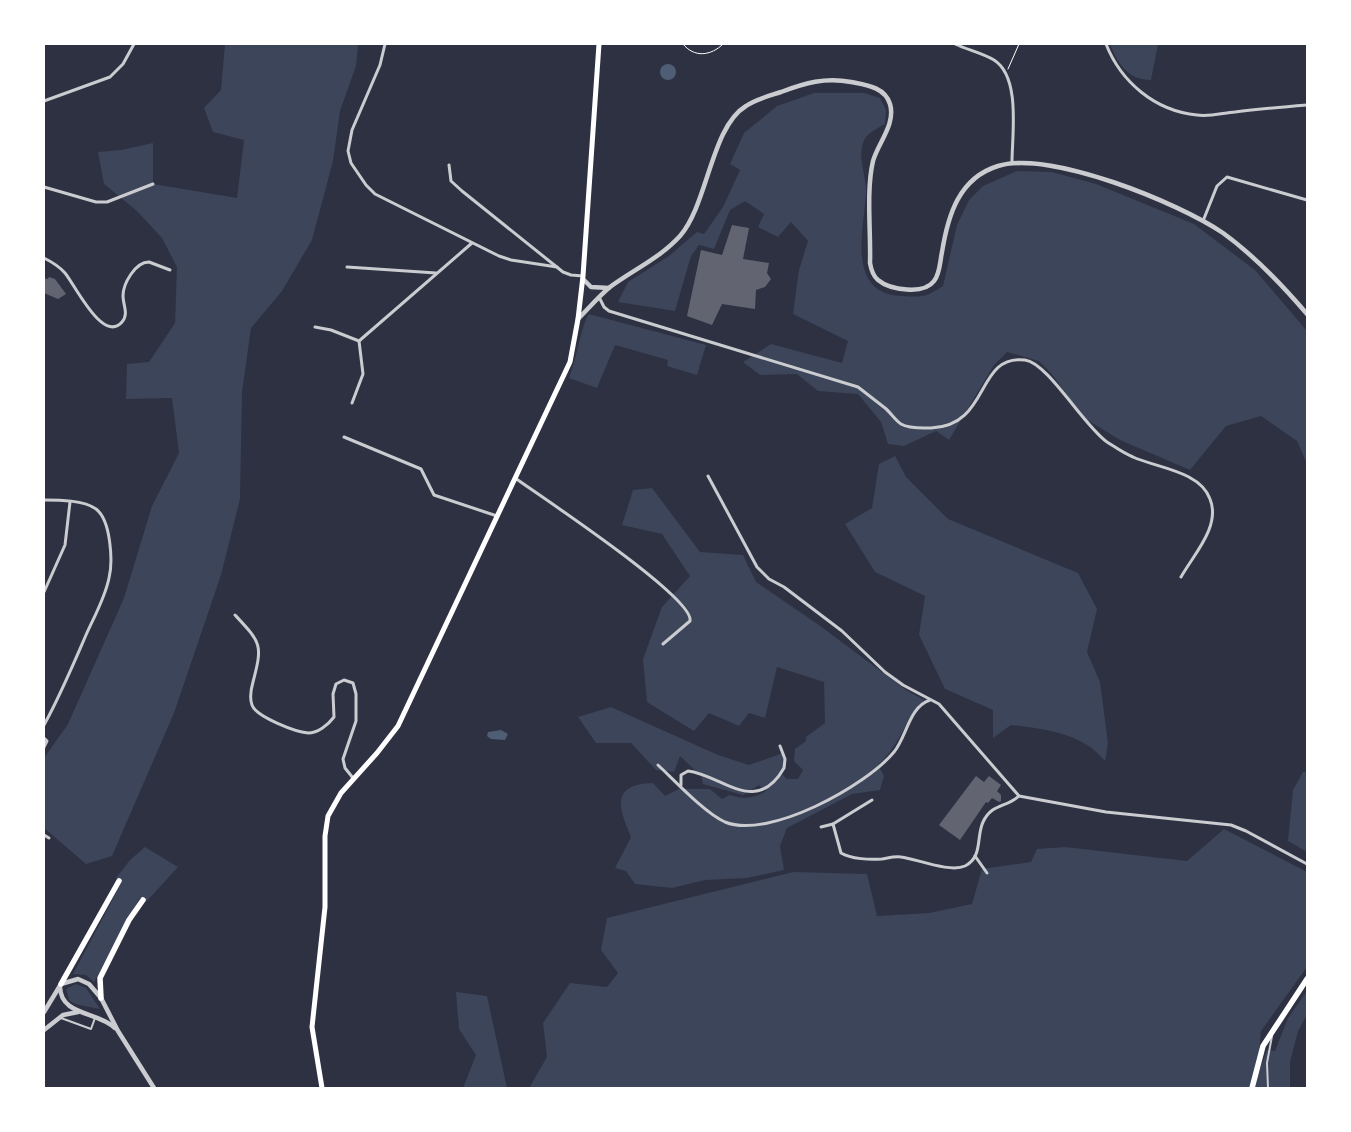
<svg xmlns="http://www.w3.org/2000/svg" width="1351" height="1132" font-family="'Sofia Sans Condensed',sans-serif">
<rect width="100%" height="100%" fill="#2d3142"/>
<g fill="#3c4559">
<polygon points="225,44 358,44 356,66 340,111 333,161 312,240 282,291 251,328 242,392 240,499 221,575 174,713 112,856 86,864 44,828 44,758 68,724 124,598 152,506 179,453 172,398 126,399 127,364 149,362 175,323 177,267 162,238 137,211 104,184 98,152 121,150 153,143 153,184 237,198 244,140 213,132 204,108 221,90"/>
<path d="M 1110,44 L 1158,44 L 1151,80 C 1128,80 1118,64 1110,44 Z"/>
<path d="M 814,93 L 864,93 L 880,98 L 886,110 L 885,124 C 880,127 870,132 866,137 C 855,153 867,176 866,193 C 864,230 846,293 901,296 C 923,297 924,298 943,286 L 957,225 L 969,200 L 983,186 L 1017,171 L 1052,172 L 1096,184 L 1194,224 L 1255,270 L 1307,331 L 1307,464 L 1297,441 L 1261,416 L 1226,426 L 1190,470 L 1120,440 L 1084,418 L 1051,373 L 1039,361 L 1007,352 L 994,365 L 949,440 L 936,431 L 904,446 L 888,444 L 881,422 L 858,394 L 818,391 L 797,374 L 760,375 L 743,362 L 771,344 L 842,363 L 848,341 L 793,314 L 799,270 L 808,241 L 791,222 L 778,237 L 758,227 L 764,214 L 745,201 L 730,210 L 714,249 L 699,245 L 691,256 L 675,311 L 618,302 L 628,282 L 669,256 L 697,232 L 704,234 L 723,207 L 740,170 L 730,164 L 744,133 L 777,106 Z"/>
<path d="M 589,314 L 706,345 L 697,375 L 667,366 L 668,360 L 615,345 L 597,388 L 569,378 C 576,362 582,322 589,314 Z"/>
<path d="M 895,456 L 906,477 L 948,519 L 1078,573 L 1097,609 L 1087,652 L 1100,682 L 1108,743 L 1105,761 C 1082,733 1045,729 1011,725 L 993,738 L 993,710 L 945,689 L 919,635 L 925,596 L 875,572 L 845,524 L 872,508 L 879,464 Z"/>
<path d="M 652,488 L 700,552 L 743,555 L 756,582 L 819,625 L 906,690 L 924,700 C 905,720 900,745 878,765 L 884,776 L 880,790 L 852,794 L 787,828 L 780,846 L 784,870 L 747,878 L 705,880 L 672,888 L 635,884 L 626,871 L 615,868 L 631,837 C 618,807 611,784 653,783 L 665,796 L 679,789 L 710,789 L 722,799 L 729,795 C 743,799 754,799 766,791 L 759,785 L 743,795 L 703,784 L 701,776 L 680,756 L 674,772 L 656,770 L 631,743 L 596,743 L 578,717 L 611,707 L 718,755 L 749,765 L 783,753 C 788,760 787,767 782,774 L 787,779 L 798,779 L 803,770 L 794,761 L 795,749 L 806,741 L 806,737 L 825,723 L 824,682 L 777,667 L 765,718 L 749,713 L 739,726 L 709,713 L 694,731 L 647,702 L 643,659 L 662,607 L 690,576 L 662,534 L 622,525 L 633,490 Z"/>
<polygon points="1303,772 1307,772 1307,852 1288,841 1293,790"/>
<polygon points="1224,829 1307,872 1307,967 1261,1031 1257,1077 1267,1050 1275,1051 1288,1018 1307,991 1307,1015 1298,1031 1290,1062 1290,1088 529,1088 547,1057 543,1023 570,983 607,987 618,973 601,950 607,918 793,872 867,874 877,916 929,913 972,904 982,869 1031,862 1037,849 1065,847 1187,861"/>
<polygon points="145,847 178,867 146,902 140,898 94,982 86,975 73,974 122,882 116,878 130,860"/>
<path d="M 76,984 L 86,988 L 100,1009 C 91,1007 76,1006 69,1000 L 66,989 Z"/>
<polygon points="456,992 487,996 507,1088 463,1088 476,1055 459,1029"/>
</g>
<g fill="#4f5d75">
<circle cx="668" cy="72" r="8"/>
<polygon points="501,730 508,734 505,740 491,739 487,736 488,732"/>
</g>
<g fill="#626471">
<polygon points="732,225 749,228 743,259 769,263 767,273 771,279 765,287 756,290 755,309 722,304 712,325 687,316 701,250 722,255"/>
<polygon points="49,277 55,279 66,294 58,299 44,293 44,278 48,279"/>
<polygon points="976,776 984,782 989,776 1001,785 997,791 1001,795 1001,801 999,802 992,798 988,803 986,802 960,840 939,825"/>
</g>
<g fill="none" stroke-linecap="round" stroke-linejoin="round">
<g stroke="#fff" stroke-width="1">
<path d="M 683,44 C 694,58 711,56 723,44"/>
<polyline points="1008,69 1019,44"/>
</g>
<g stroke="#caccd0" stroke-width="2">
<polyline points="61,1018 91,1029 95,1018"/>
<polyline points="1268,1088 1267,1063 1272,1036"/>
</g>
<g stroke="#caccd0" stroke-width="3">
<polyline points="385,44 380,65 352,130 348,151 351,163 366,185 375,194 499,256 511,260 557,267"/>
<path d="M 955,44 C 968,50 982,53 994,60 C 1021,77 1012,135 1012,162"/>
<path d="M 1106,44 C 1121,82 1155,111 1197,115 C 1209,117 1223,113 1235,112 C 1259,109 1283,107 1307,105"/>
<polyline points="44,101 110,77 123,64 134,44"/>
<polyline points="449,165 451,181 462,191 563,272 571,275 583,276"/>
<polyline points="44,187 96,202 107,202 153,184"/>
<polyline points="1203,221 1217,186 1227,177 1307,200"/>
<path d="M 44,258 C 52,262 59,266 65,273 C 75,285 103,344 122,322 C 129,314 123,305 123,296 C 123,284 135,262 149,262 L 170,270"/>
<polyline points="347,267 436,273"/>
<path d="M 600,299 L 604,307 L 609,311 L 858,387 C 867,394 876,401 885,408 C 891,413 895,420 901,424 C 909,429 922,428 931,428 C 991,426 975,354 1025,360 C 1048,363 1083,425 1107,442 C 1115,447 1123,453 1133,457 C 1157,468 1200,471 1210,499 C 1221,526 1194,554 1181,577"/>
<polyline points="315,327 331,330 359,341 472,243"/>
<polyline points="352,403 363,374 359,341"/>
<polyline points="344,437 421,469 434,495 497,516"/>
<polyline points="708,476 757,567 769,579 784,587 842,631 885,672 903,685 939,704 1019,796 1106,812 1231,825 1246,831 1307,864"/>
<path d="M 515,478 C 540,496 695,598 690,621 L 663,644"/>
<path d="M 44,500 C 59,500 84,500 96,509 C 111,520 113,562 109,578 C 105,598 94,617 86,635 C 73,665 60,696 44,725"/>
<polyline points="44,592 65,545 70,502"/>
<path d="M 235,615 C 261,643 263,644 253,682 C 251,689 249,697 252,705 C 256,717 296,732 308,733 C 318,733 328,725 334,717 L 333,694 L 336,684 L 344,680 L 353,683 L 356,694 L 356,721 L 343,759 L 345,768 L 353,778"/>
<polyline points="44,738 47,741 44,747"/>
<path d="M 658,765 C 675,781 705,813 725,822 C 768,840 866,786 894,752 C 907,736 909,707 930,700"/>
<path d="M 681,785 L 681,775 L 688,771 C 722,775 756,817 784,768 L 785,759 L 780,746"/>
<path d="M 872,800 L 833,824 L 841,853 C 851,859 870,860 882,859 C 888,858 895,856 901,857 C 917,859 950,873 965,866 C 983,857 976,837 983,822 C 992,803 1006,808 1019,796"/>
<polyline points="821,827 833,824"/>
<polyline points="44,835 49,838"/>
<polyline points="975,856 987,873"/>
</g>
<g stroke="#caccd0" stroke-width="4.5">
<polyline points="583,279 591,287 609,288"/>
<path d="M 578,319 C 588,309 599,296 610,287 C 633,270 660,258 680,236 C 708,204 711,127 746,106 C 756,99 769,96 781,92 C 805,83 825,77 851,82 C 866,85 885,87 890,104 C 896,124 878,143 873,161 C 866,191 871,232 870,263 C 871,269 873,276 878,280 C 890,290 924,295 934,281 C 940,274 940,261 942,252 C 948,215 959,178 998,166 C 1050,150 1179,203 1223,233 C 1252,254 1284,287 1307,314"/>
<path d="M 60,987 C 61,1016 97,1011 115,1028"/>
<polyline points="44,1012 61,984 78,979 89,984 101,998 118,1031 154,1088"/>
<polyline points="44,1030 63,1015 78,1012"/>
</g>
<polyline stroke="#fff" stroke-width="5" points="322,1088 312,1027 325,907 325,836 328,816 341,793 377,753 398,726 570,362 578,319 583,276 599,44"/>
<polyline stroke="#fff" stroke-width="5.5" points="1252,1088 1263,1046 1307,979"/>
<g stroke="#fff" stroke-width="5.5">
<polyline points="61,984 119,881"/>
<polyline points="101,998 100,978 129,920 143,900"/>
</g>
</g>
<rect width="1351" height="1132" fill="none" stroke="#ffffff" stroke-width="90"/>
</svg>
